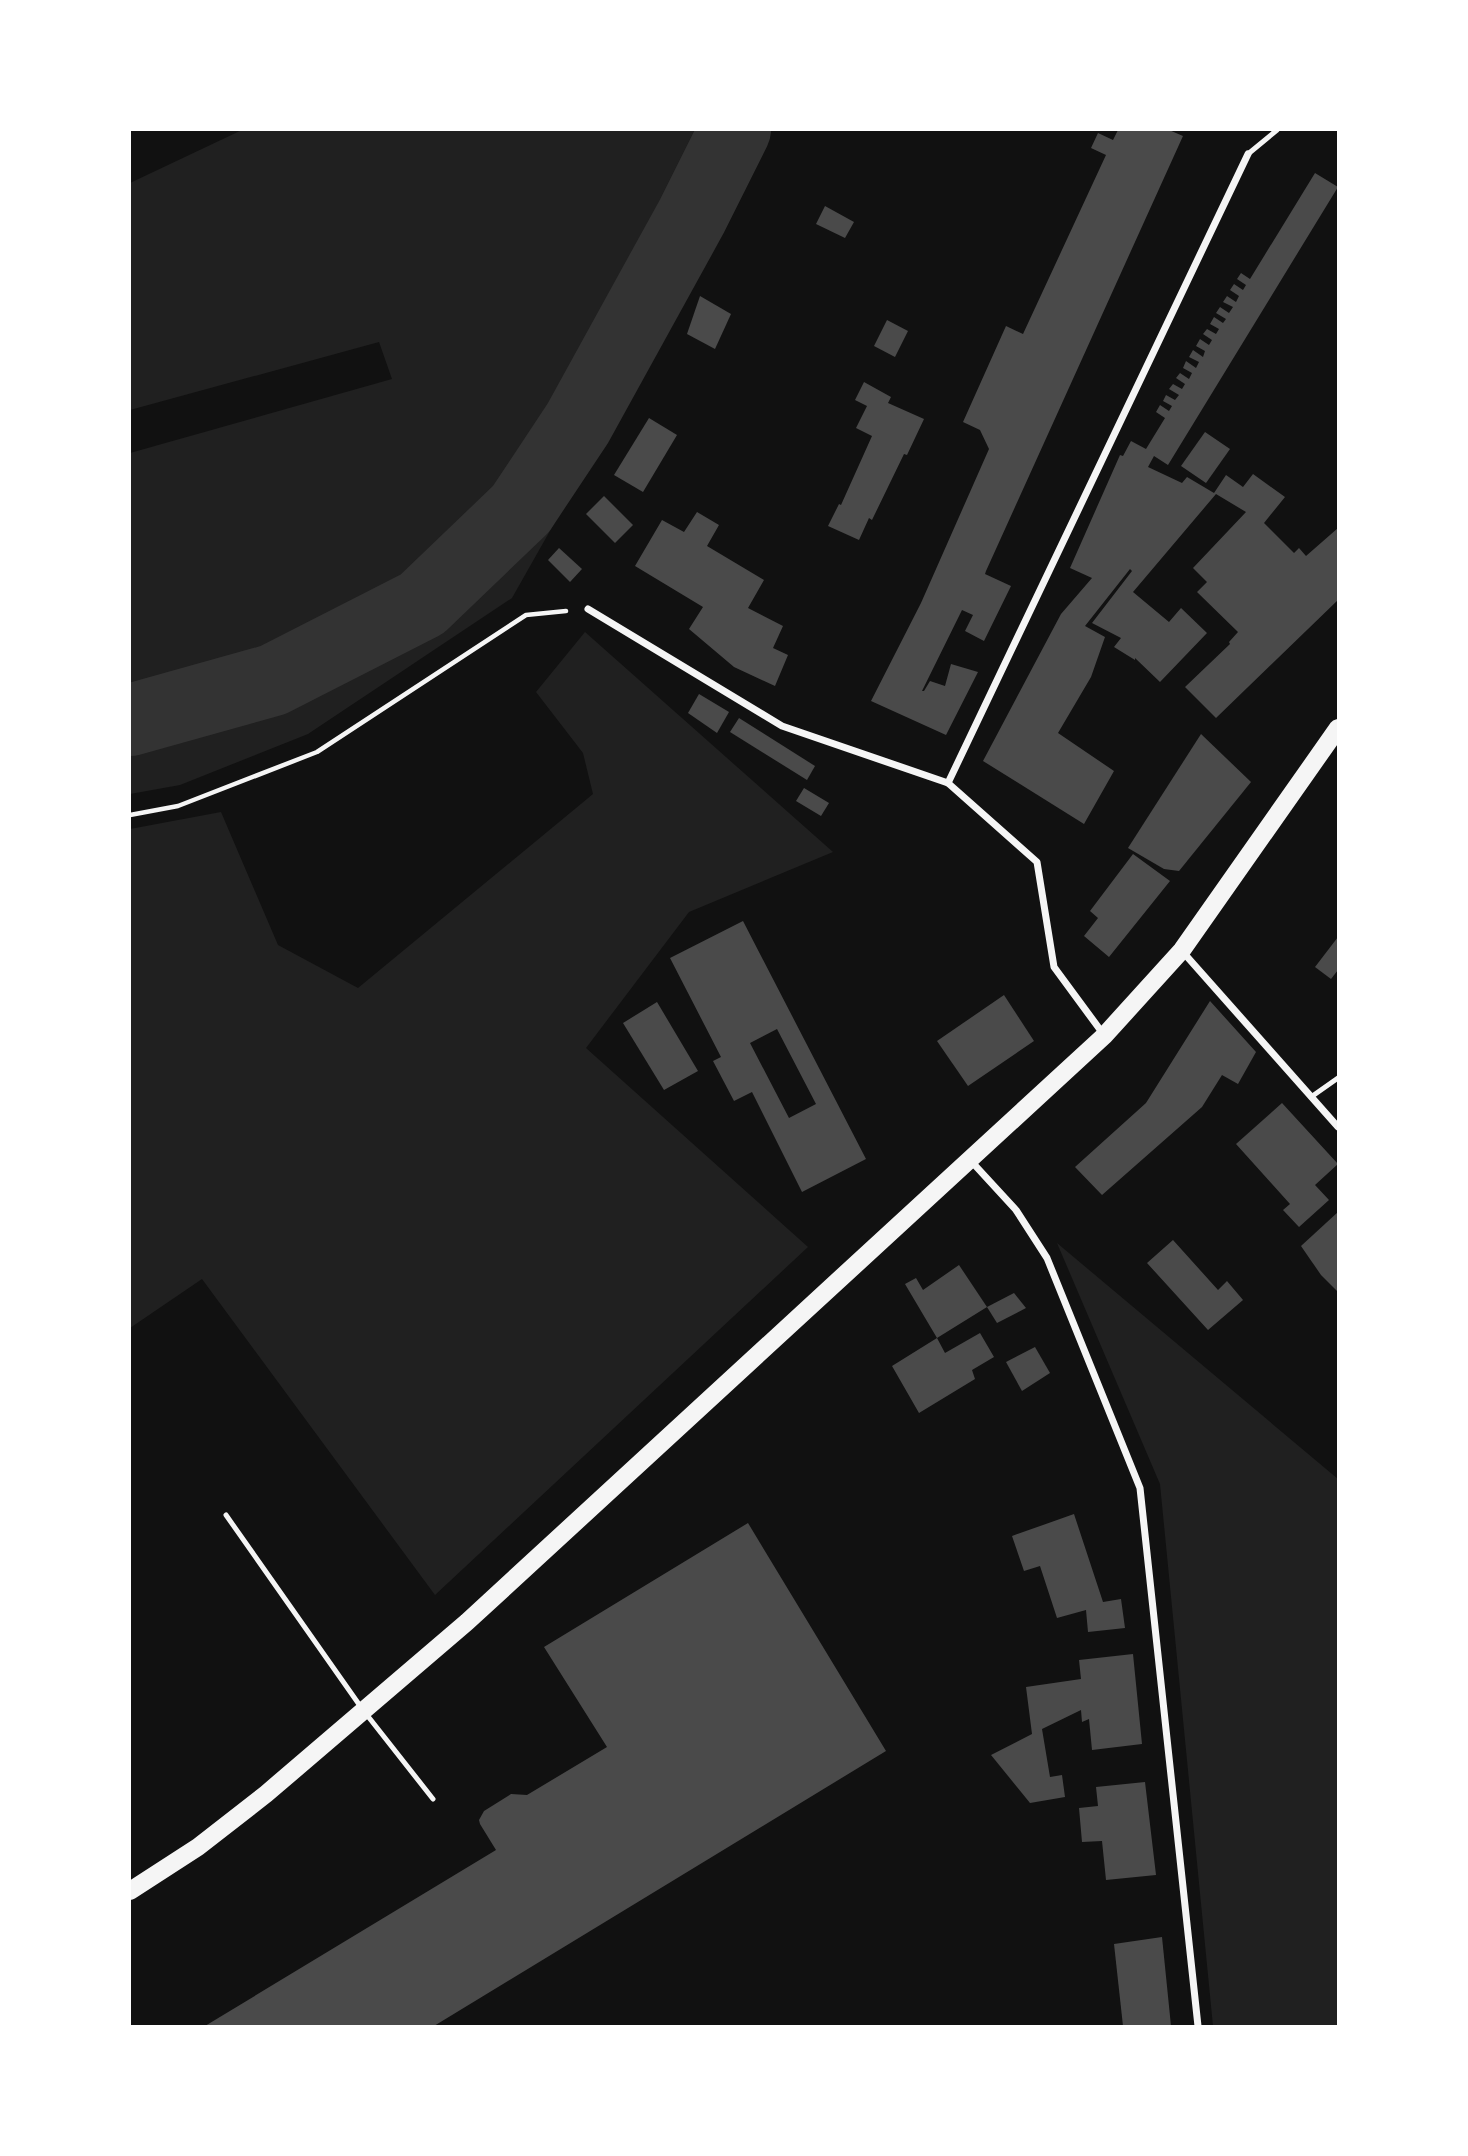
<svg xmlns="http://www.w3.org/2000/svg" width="1468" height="2156" font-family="'DM Sans',sans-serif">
<rect width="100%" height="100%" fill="#111"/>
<g fill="#202020">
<polygon points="242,130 765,130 719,232 512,598 308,734 180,785 130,794 130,453 392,379 379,342 130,410 130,183"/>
<polygon points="585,632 833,852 689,912 586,1048 808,1247 435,1595 202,1279 130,1328 130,829 221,812 278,945 358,988 593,794 583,753 536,692"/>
<polygon points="1057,1243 1338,1479 1338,2026 1213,2026 1160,1484"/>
</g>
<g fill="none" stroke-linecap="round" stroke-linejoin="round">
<polyline stroke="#333" stroke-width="72" points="130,720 273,680 422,604 521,509 578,423 692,216 735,130"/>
</g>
<g fill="#4a4a4a" fill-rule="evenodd">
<polygon points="1118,130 1169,130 1183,136 986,571 985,574 1011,586 984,641 965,631 973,615 962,610 922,691 924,691 930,681 945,686 951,664 978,672 946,735 871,701 921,603 989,449 980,430 963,422 1006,326 1023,334 1106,155 1091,148 1098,133 1113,140"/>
<polygon points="1315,173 1338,187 1168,465 1154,456 1148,467 1182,483 1187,477 1214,493 1226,475 1243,487 1253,474 1285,497 1264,523 1294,553 1299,548 1306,556 1338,528 1338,600 1216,718 1185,687 1230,644 1229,642 1238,632 1197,592 1207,582 1193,568 1246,512 1216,494 1133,592 1169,622 1181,608 1207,633 1160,682 1135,658 1135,660 1114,647 1121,638 1092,623 1132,571 1130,569 1085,626 1105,637 1091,677 1058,733 1114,771 1084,824 983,761 1061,614 1092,578 1070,568 1120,455 1123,456 1131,441 1146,449 1165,418 1156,412 1160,405 1169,411 1172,406 1163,401 1166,395 1175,400 1179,395 1169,389 1173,384 1182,389 1185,384 1176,378 1180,373 1189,379 1192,373 1183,368 1186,361 1196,368 1199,362 1189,357 1193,350 1203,357 1205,351 1196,346 1200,339 1209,345 1212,340 1203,334 1207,329 1216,334 1219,329 1210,324 1214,317 1223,323 1226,319 1216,313 1220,307 1229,313 1233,307 1223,302 1227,296 1236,302 1239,296 1230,290 1234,284 1243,290 1246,285 1237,279 1241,273 1250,279"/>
<polygon points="825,206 854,222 845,238 816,224"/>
<polygon points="700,296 731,314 715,349 687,334"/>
<polygon points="887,320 908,331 895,357 874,346"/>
<polygon points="864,382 891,397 888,403 924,419 907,455 904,454 872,520 869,518 859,540 828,526 839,504 841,505 872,436 856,428 867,406 855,400"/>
<polygon points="649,418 677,435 643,492 614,475"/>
<polygon points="1205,432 1230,449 1206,483 1181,466"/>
<polygon points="604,496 633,525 615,543 586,514"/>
<polygon points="697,512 719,525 707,546 764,580 748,608 783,626 773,648 788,655 775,686 734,667 689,629 703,607 635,566 662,520 684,532"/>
<polygon points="559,548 582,569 570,582 548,560"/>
<polygon points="699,694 729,712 717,733 688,713"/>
<polygon points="739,718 815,766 807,780 730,732"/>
<polygon points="1201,734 1251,782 1179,871 1164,869 1128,848"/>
<polygon points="804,788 829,803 821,816 796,801"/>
<polygon points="1133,854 1170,881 1109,957 1084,936 1098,918 1090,911"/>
<path d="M 743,921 L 866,1159 L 802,1192 L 752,1092 L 734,1101 L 713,1061 L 721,1057 L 670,958 ZM 777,1029 L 816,1104 L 789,1118 L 750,1043 Z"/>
<polygon points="1338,937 1338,970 1331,979 1315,967"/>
<polygon points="1004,995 1034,1041 968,1086 937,1041"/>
<polygon points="1210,1001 1256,1052 1238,1084 1222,1075 1202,1107 1102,1195 1075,1167 1146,1103"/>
<polygon points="657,1002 698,1071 664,1090 623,1023"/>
<polygon points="1282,1103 1338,1164 1315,1185 1329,1200 1299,1227 1283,1210 1290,1204 1236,1144"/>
<polygon points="1338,1212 1338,1292 1321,1275 1301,1246"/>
<polygon points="1173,1240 1218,1290 1227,1281 1243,1300 1208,1330 1147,1263"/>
<polygon points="959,1265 987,1307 937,1338 945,1353 980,1333 994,1357 972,1370 975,1379 919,1413 892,1366 937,1338 905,1284 916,1278 923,1290"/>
<polygon points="1014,1293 1026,1308 997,1323 987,1307"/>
<polygon points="1035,1347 1050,1373 1022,1391 1006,1362"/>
<polygon points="1074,1514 1103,1602 1121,1599 1125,1628 1088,1632 1086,1610 1057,1618 1040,1566 1024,1571 1012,1536"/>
<polygon points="748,1523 886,1751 434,2026 205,2026 496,1850 480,1824 479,1820 484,1811 511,1794 527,1795 607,1747 544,1647"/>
<polygon points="1133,1654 1142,1744 1092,1750 1089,1719 1082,1722 1081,1710 1042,1729 1050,1777 1062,1775 1065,1797 1030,1803 991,1755 1032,1734 1026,1687 1081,1679 1079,1660"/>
<polygon points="1145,1782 1156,1875 1106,1880 1102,1841 1082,1842 1079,1808 1098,1806 1096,1787"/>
<polygon points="1162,1937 1171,2026 1123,2026 1114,1944"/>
</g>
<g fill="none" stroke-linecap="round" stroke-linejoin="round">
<polyline stroke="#f5f5f5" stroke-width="4.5" points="130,815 178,806 317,752 526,615 566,611"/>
<g stroke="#f5f5f5" stroke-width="5">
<polyline points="1248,154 1277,130"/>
<polyline points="1311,1097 1338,1078"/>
<polyline points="226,1515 363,1710 433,1799"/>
</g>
<g stroke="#f5f5f5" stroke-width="7">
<polyline points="588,609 782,726 948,783 1037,862 1054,967 1104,1035"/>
<polyline points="948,783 1248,154"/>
<polyline points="1182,951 1338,1127"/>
<polyline points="971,1161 1016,1210 1047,1258 1140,1488 1198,2026"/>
</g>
<polyline stroke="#f5f5f5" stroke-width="18" points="130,1891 198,1847 266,1794 467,1622 1104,1036 1182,950 1338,728"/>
</g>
<rect width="1468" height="2156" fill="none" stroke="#ffffff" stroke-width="262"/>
</svg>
